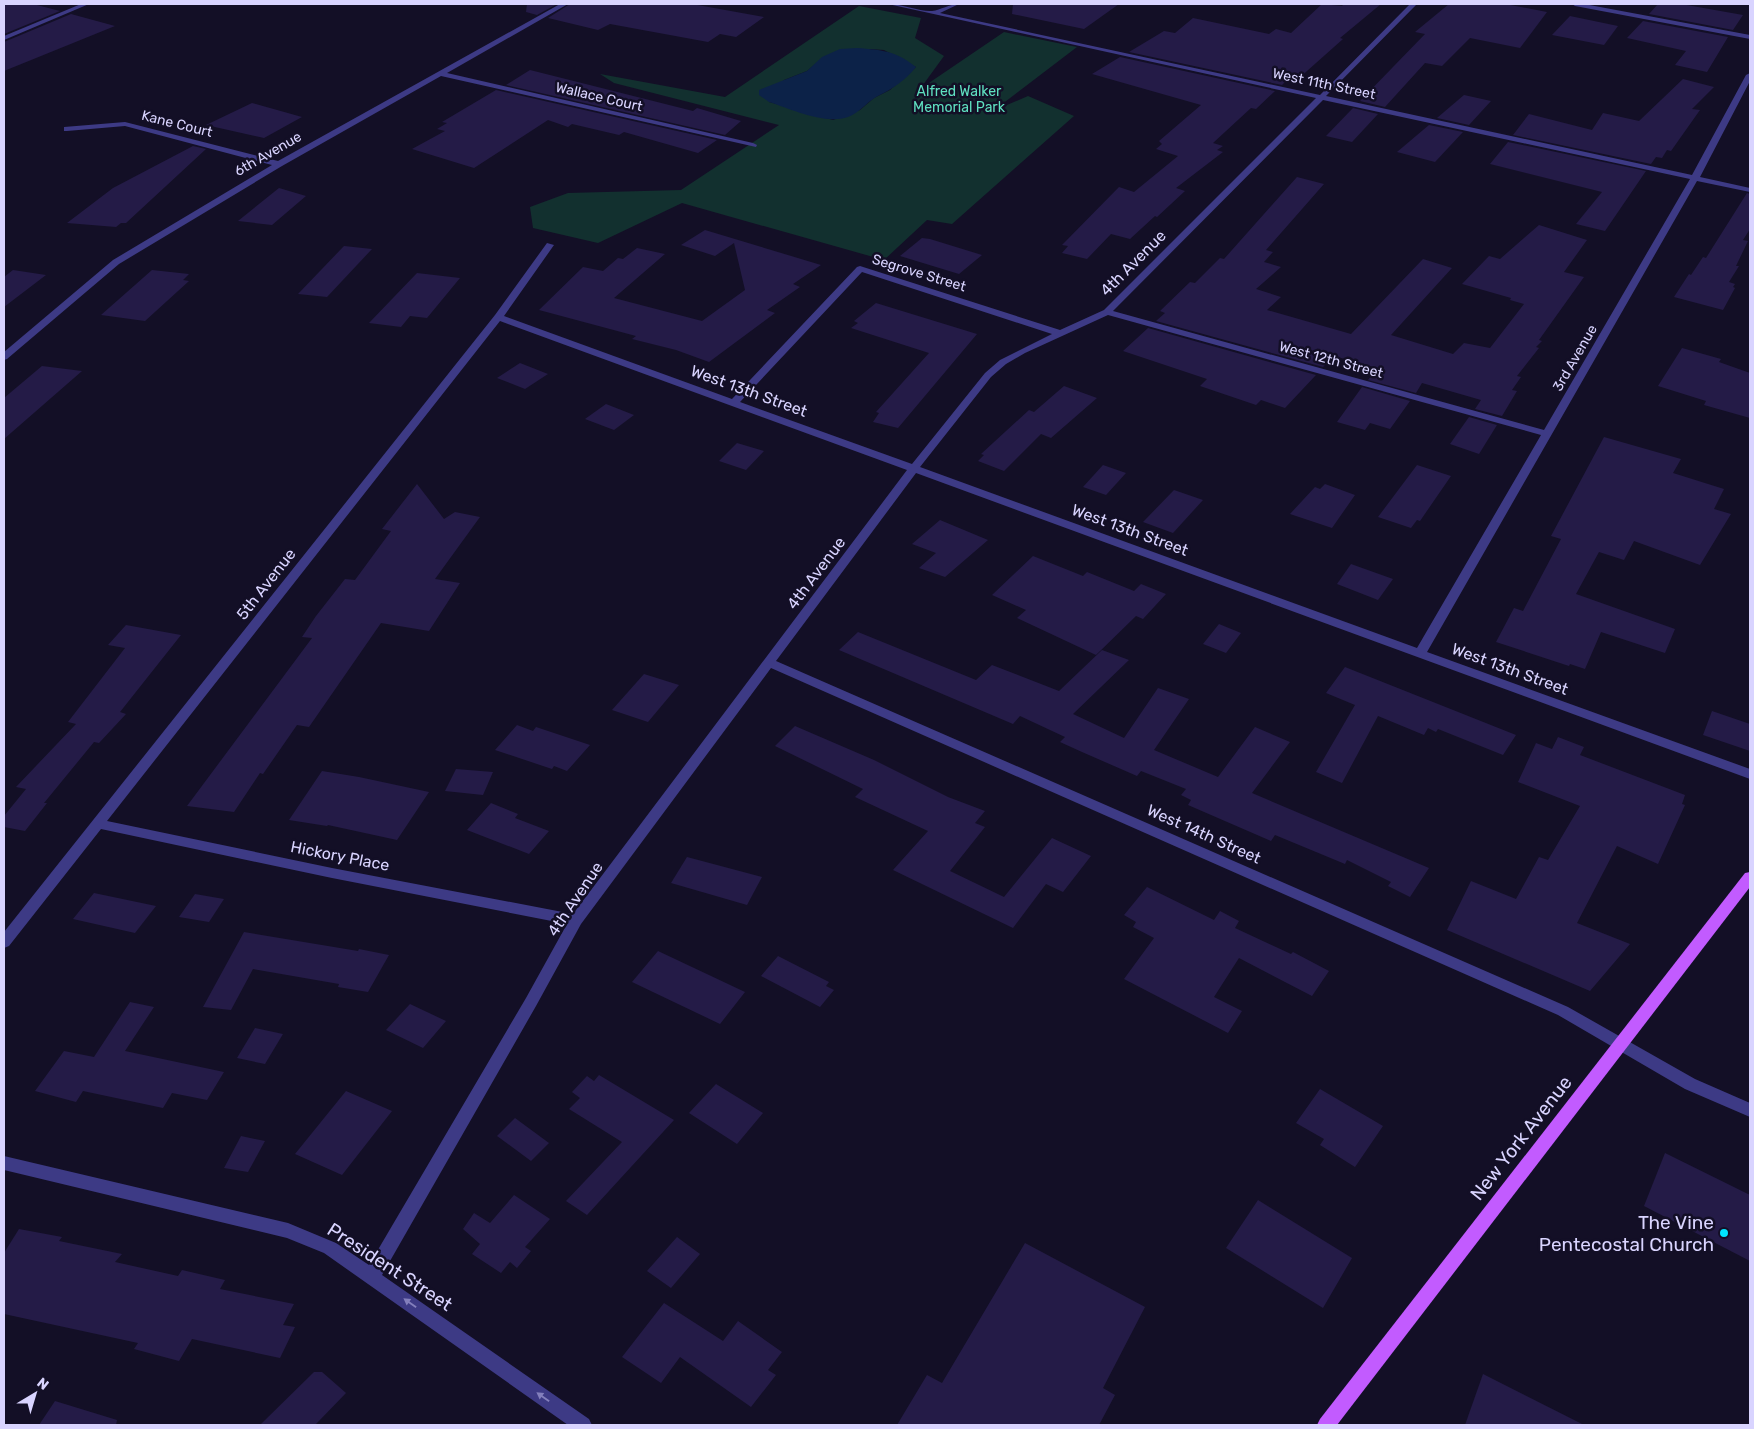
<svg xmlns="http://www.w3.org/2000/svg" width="1754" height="1429" font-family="Rubik,sans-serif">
<rect width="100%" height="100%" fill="#130f26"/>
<path fill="#12302f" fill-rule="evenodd" d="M 859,6 L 921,18 L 915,38 L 944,56 L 920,89 L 1004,32 L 1077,47 L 993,111 L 1028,96 L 1074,116 L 952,224 L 927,220 L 884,260 L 682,203 L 598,243 L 533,228 L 530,207 L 568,193 L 681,190 L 779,125 L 614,83 L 600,74 L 725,97 ZM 871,49 L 884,50 L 916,67 L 890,90 L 874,98 L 860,110 L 833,120 L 769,102 L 784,80 L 807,71 L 814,65 Z"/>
<path fill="#0c2248" d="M 857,48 C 883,50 896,51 916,67 C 905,81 892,89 876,97 C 866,103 859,113 848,117 C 824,125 791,109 769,102 L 759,95 L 759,90 L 807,71 L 822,57 L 840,49 Z"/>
<g fill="#241b47">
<polygon points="4,4 33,4 60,11 4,34"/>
<polygon points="527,4 557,4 537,15 526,12"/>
<polygon points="570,4 692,4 764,17 736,37 720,34 708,42 610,24 598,30 548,18"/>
<polygon points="1013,4 1119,4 1084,29 1012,14"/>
<polygon points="1322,4 1342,6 1344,4 1381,4 1340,38 1343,39 1298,79 1290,77 1282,85 1129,52 1164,31 1175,33 1193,18 1269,34 1276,29 1291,33"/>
<polygon points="1449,4 1505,4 1547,12 1520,48 1470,38 1442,66 1425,63 1385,107 1360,101 1425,34 1415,32"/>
<polygon points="1658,4 1681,4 1743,15 1733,30 1649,14"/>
<polygon points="71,14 115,26 4,71 4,42"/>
<polygon points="1570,16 1618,26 1604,45 1552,35"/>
<polygon points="1643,21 1728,37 1707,72 1675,65 1686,51 1627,38"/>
<polygon points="1120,57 1275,91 1256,109 1251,108 1213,143 1223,146 1217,150 1223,152 1176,188 1185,191 1157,217 1155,216 1130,239 1111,234 1087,259 1062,253 1068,246 1062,245 1119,187 1134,192 1178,156 1156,149 1162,144 1159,141 1201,105 1092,74"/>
<polygon points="530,70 693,111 697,108 741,121 725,135 506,85"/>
<polygon points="1683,79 1714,87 1692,109 1700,110 1671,151 1667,150 1662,158 1656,157 1651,164 1513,135 1529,114 1592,130 1603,113 1639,121"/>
<polygon points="496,90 717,140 698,153 624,132 619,135 572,124 568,127 548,120 474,168 412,149 445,131 437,129 447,123 442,122"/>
<polygon points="1464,95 1491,101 1469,125 1437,118"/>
<polygon points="252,103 302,117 264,138 206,125"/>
<polygon points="1353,108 1378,114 1352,142 1326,136"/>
<polygon points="1429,125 1463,132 1435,162 1397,152"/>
<polygon points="1508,142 1646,171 1605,231 1576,224 1602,192 1490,164"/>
<polygon points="193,146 206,149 126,223 121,223 116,227 67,223 113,188"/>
<polygon points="1297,177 1324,184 1266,250 1273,252 1264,262 1281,267 1256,289 1281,297 1267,310 1351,334 1423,259 1452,268 1391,335 1453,354 1464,343 1490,348 1524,304 1510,300 1511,298 1462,284 1489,256 1500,259 1539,225 1587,240 1564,272 1584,277 1539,340 1542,341 1536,347 1539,348 1517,376 1521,377 1512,390 1517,391 1502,416 1475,409 1481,400 1422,383 1416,393 1368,380 1377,368 1334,356 1323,367 1156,321 1165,313 1160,311 1190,282 1195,283 1220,258 1224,259"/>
<polygon points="279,188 306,196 272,225 238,221"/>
<polygon points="1747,193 1750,194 1750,229 1743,240 1748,241 1736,266 1739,266 1729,282 1735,284 1733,287 1735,288 1723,310 1674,297 1689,274 1691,275 1703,257 1706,258"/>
<polygon points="705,230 821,265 793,284 800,287 767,310 775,313 709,362 676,350 632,339 636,336 539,310 583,267 603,271 618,258 623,259 637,248 665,254 614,298 702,321 745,290 734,243 715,256 681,245"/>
<polygon points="922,238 930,239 982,255 959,274 900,256"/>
<polygon points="344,246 372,249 327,297 298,294"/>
<polygon points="13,270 46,275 4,307 4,277"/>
<polygon points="152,270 189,274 183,280 189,281 145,321 101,315"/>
<polygon points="417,273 460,278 427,318 410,316 401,327 369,323"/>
<polygon points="876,303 977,334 898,428 873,422 879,413 876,412 929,353 851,328 858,323 854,321"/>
<polygon points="1148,328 1316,375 1285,408 1261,400 1256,405 1200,386 1207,379 1123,351"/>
<polygon points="1682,348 1721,359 1719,362 1750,373 1750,418 1704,405 1706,401 1658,386"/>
<polygon points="520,363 548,374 525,389 497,378"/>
<polygon points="42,366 82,371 4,439 4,398"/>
<polygon points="1064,386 1097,398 1051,438 1041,434 1004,471 978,461 984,455 981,454 1029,410 1034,412"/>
<polygon points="1362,387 1410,401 1390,429 1370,423 1365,430 1337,422"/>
<polygon points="606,404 634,415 614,430 585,419"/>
<polygon points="1469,417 1497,425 1479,454 1450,444"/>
<polygon points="1604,437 1681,459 1673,473 1724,489 1714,509 1731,514 1700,565 1634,541 1624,560 1599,552 1576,594 1675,629 1665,653 1601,632 1585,669 1570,664 1569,666 1496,642 1514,608 1523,611 1561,539 1551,536"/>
<polygon points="737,443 764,451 746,470 719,461"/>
<polygon points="1103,465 1126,473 1106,495 1083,487"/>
<polygon points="1417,465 1451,476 1420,521 1417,520 1411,528 1378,517"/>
<polygon points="417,484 444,519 455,512 480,517 435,579 460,583 429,631 381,623 309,727 297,725 263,774 260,773 234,812 187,806 312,638 302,637 316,616 345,579 355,580 391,531 382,529"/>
<polygon points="1325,484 1355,495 1332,528 1290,514 1315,487 1320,489"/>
<polygon points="1174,490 1203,500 1173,533 1143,522"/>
<polygon points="940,520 988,540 945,577 919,568 936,553 912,544"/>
<polygon points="1033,556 1083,576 1087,572 1134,591 1141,584 1166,594 1143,619 1136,616 1096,655 1017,618 1026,610 992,595"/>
<polygon points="1351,564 1393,579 1378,600 1337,584"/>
<polygon points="1219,624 1241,633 1226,653 1203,644"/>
<polygon points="126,625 181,635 120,712 126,714 99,743 94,742 44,803 47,803 25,831 4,827 4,816 26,789 16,787 76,724 68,722 125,648 108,645"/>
<polygon points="858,632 976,680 992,665 1059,691 1102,650 1129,660 1073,714 1124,738 1158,688 1189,699 1154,750 1218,777 1255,727 1290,742 1252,793 1429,868 1410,897 1388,886 1391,882 1347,860 1345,864 1275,835 1271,841 1188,805 1191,800 1181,795 1186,789 1141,771 1137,776 1082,752 1060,742 1065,737 1020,716 1013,724 839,650"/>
<polygon points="1345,667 1355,671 1516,735 1503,755 1438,729 1436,732 1428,728 1424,735 1378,716 1342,783 1316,772 1355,705 1326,693"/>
<polygon points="644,674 679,685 648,722 612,710"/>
<polygon points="1712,711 1750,724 1750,751 1703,735"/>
<polygon points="517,725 533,731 536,727 590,745 567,771 554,766 552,769 495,750"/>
<polygon points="795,726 874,760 948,797 985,811 975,823 985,827 950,871 1004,897 1052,838 1091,856 1063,892 1046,884 1013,928 893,870 928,831 855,797 863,789 775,746"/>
<polygon points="1558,737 1584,747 1580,755 1685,795 1682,804 1685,805 1658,864 1617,846 1577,923 1630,944 1590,991 1447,930 1471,881 1516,899 1539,857 1548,860 1580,806 1518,782 1536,743 1552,749"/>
<polygon points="456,769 493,772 483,795 445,791"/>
<polygon points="322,771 359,777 429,792 397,840 328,825 327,826 289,820"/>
<polygon points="491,803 518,814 515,818 549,831 529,854 467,830"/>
<polygon points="687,857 762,877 747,905 671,883"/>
<polygon points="1147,887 1214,920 1220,911 1239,921 1235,928 1291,954 1293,952 1329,971 1312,996 1239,958 1214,997 1242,1011 1228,1033 1124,979 1154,938 1133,927 1136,922 1124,915"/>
<polygon points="94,893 156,906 135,933 73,919"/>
<polygon points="195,894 224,899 209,922 179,917"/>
<polygon points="244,932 358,951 359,949 389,955 368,992 338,987 339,984 253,969 231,1010 203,1007"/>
<polygon points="658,951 745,992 720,1024 632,982"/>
<polygon points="778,956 829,982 826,986 834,990 820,1007 761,976"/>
<polygon points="130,1002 154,1007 125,1051 224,1072 207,1100 172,1093 163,1108 83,1091 76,1102 35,1091 64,1051 94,1057"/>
<polygon points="410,1004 446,1021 423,1048 386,1030"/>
<polygon points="255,1028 283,1034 265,1064 237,1058"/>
<polygon points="599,1075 674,1120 587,1215 566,1201 622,1142 569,1109 580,1098 572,1092 587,1076 594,1081"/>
<polygon points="716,1084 763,1113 737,1144 689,1113"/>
<polygon points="1320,1089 1383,1126 1355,1167 1320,1145 1324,1139 1296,1123"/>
<polygon points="346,1091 392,1111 342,1175 295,1154"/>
<polygon points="515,1118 549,1143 531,1161 497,1136"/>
<polygon points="241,1136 265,1141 248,1172 224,1168"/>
<polygon points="1665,1153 1750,1195 1750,1261 1644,1206"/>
<polygon points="514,1195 550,1219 525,1247 531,1251 517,1268 510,1262 501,1273 472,1254 480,1244 463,1229 474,1213 490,1223"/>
<polygon points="1258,1200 1352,1258 1323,1308 1226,1248"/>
<polygon points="19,1229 62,1237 59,1241 122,1254 115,1262 178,1276 182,1270 225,1280 220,1289 294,1304 283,1325 295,1327 280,1358 192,1339 179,1361 134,1349 138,1343 4,1314 4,1253"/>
<polygon points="677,1237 700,1254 671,1288 647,1271"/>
<polygon points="1025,1243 1145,1307 1103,1388 1115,1395 1099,1425 897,1425 927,1375 942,1383"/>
<polygon points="664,1303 723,1341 738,1321 782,1352 768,1370 776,1375 751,1407 680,1357 661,1383 622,1357"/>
<polygon points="314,1372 322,1372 346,1393 315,1425 260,1425"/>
<polygon points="1483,1374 1584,1425 1465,1425"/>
<polygon points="55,1401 117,1420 116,1425 39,1425"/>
</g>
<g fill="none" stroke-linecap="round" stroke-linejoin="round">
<g fill="#3d3a85" fill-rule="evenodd">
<polygon points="81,4 89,4 4,40 4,36"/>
<polygon points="560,4 568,4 447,73 753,143 757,145 756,147 441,76 282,166 119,264 7,359 4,360 4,352 113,260 272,165 125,126 67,131 64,131 64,127 125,122 278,161"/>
<path d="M 888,4 C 902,4 921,12 932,11 C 941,10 949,4 959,4 L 940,13 L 1320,95 L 1410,4 L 1417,4 L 1326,96 L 1692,175 L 1746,75 L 1750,73 L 1750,81 L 1700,177 L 1750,188 L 1750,192 L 1697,181 L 1427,652 L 1750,769 L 1750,779 L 916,473 L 776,661 L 1568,1007 L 1695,1079 L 1750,1103 L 1750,1117 L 1685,1089 L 1558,1015 L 771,668 L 581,924 L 536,1006 L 382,1275 L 589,1419 L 592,1425 L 568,1425 L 324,1253 L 287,1238 L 4,1170 L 4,1156 L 288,1223 L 336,1243 L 369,1265 L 526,998 L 567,924 L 332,878 L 101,829 L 9,946 L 4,948 L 4,932 L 495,315 L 547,243 L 554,245 L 504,316 L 732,399 L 857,267 L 860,266 L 1060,330 L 1104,310 L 1316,98 ZM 1323,100 L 1690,179 L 1544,430 L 1113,311 ZM 862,272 L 1052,334 L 1000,360 L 985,373 L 912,464 L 740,402 ZM 1108,315 L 1541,435 L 1417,648 L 920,467 L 991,377 L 1006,364 L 1025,353 ZM 500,321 L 907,470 L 573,914 L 332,868 L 107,821 Z"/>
<polygon points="1572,4 1584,4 1750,35 1750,39 1575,6"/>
</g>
<polygon fill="#c25bff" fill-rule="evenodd" points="1750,872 1750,887 1337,1425 1317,1425 1320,1419 1745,873"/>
</g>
<defs><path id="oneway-solid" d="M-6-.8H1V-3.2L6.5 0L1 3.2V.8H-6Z" transform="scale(1.25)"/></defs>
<g fill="#837fbc">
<use href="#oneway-solid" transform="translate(410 1303) rotate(-145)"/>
<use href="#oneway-solid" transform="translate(543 1397) rotate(-145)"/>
</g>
<circle fill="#00e5ff" stroke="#130f26" stroke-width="2" cx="1724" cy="1233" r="5"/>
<g text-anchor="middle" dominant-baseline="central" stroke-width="5" stroke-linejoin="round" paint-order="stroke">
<g font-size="14" fill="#d9d4ff" stroke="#130f26">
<text transform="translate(1324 84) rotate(12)">West 11th Street</text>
<text transform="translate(599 97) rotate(13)">Wallace Court</text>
<text transform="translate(177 124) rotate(14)">Kane Court</text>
<text transform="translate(268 154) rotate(-30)">6th Avenue</text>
<text transform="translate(919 273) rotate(17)">Segrove Street</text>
<text transform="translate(1575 358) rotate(-60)">3rd Avenue</text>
<text transform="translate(1331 360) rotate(15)">West 12th Street</text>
</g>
<g font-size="14" fill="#5fe0c0" stroke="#130f26">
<text x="959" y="91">Alfred Walker<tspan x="959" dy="16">Memorial Park</tspan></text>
</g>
<g font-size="16" fill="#d9d4ff" stroke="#130f26">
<text transform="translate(1133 263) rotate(-45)">4th Avenue</text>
<text transform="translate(749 391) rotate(20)">West 13th Street</text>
<text transform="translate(1130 530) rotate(20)">West 13th Street</text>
<text transform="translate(816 573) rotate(-53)">4th Avenue</text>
<text transform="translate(266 584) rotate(-52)">5th Avenue</text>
<text transform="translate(1510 669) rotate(20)">West 13th Street</text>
<text transform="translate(1204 834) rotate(24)">West 14th Street</text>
<text transform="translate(340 856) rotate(11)">Hickory Place</text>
<text transform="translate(575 899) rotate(-56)">4th Avenue</text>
</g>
<g font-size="19" fill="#d9d4ff" stroke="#130f26">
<text transform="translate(1521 1138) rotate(-52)">New York Avenue</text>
<text transform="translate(390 1267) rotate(33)">President Street</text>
</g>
<g font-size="19" fill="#d9d4ff" stroke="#130f26" text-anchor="end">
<text x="1714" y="1222">The Vine<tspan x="1714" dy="22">Pentecostal Church</tspan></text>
</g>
</g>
<rect width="1754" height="1429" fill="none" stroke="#d9d4ff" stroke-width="10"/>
<g transform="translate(35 1394) rotate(38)" stroke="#130f26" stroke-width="4" paint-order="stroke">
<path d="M0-4L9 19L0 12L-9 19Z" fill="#d9d4ff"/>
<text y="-8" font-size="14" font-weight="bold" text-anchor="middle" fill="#d9d4ff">N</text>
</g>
</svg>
